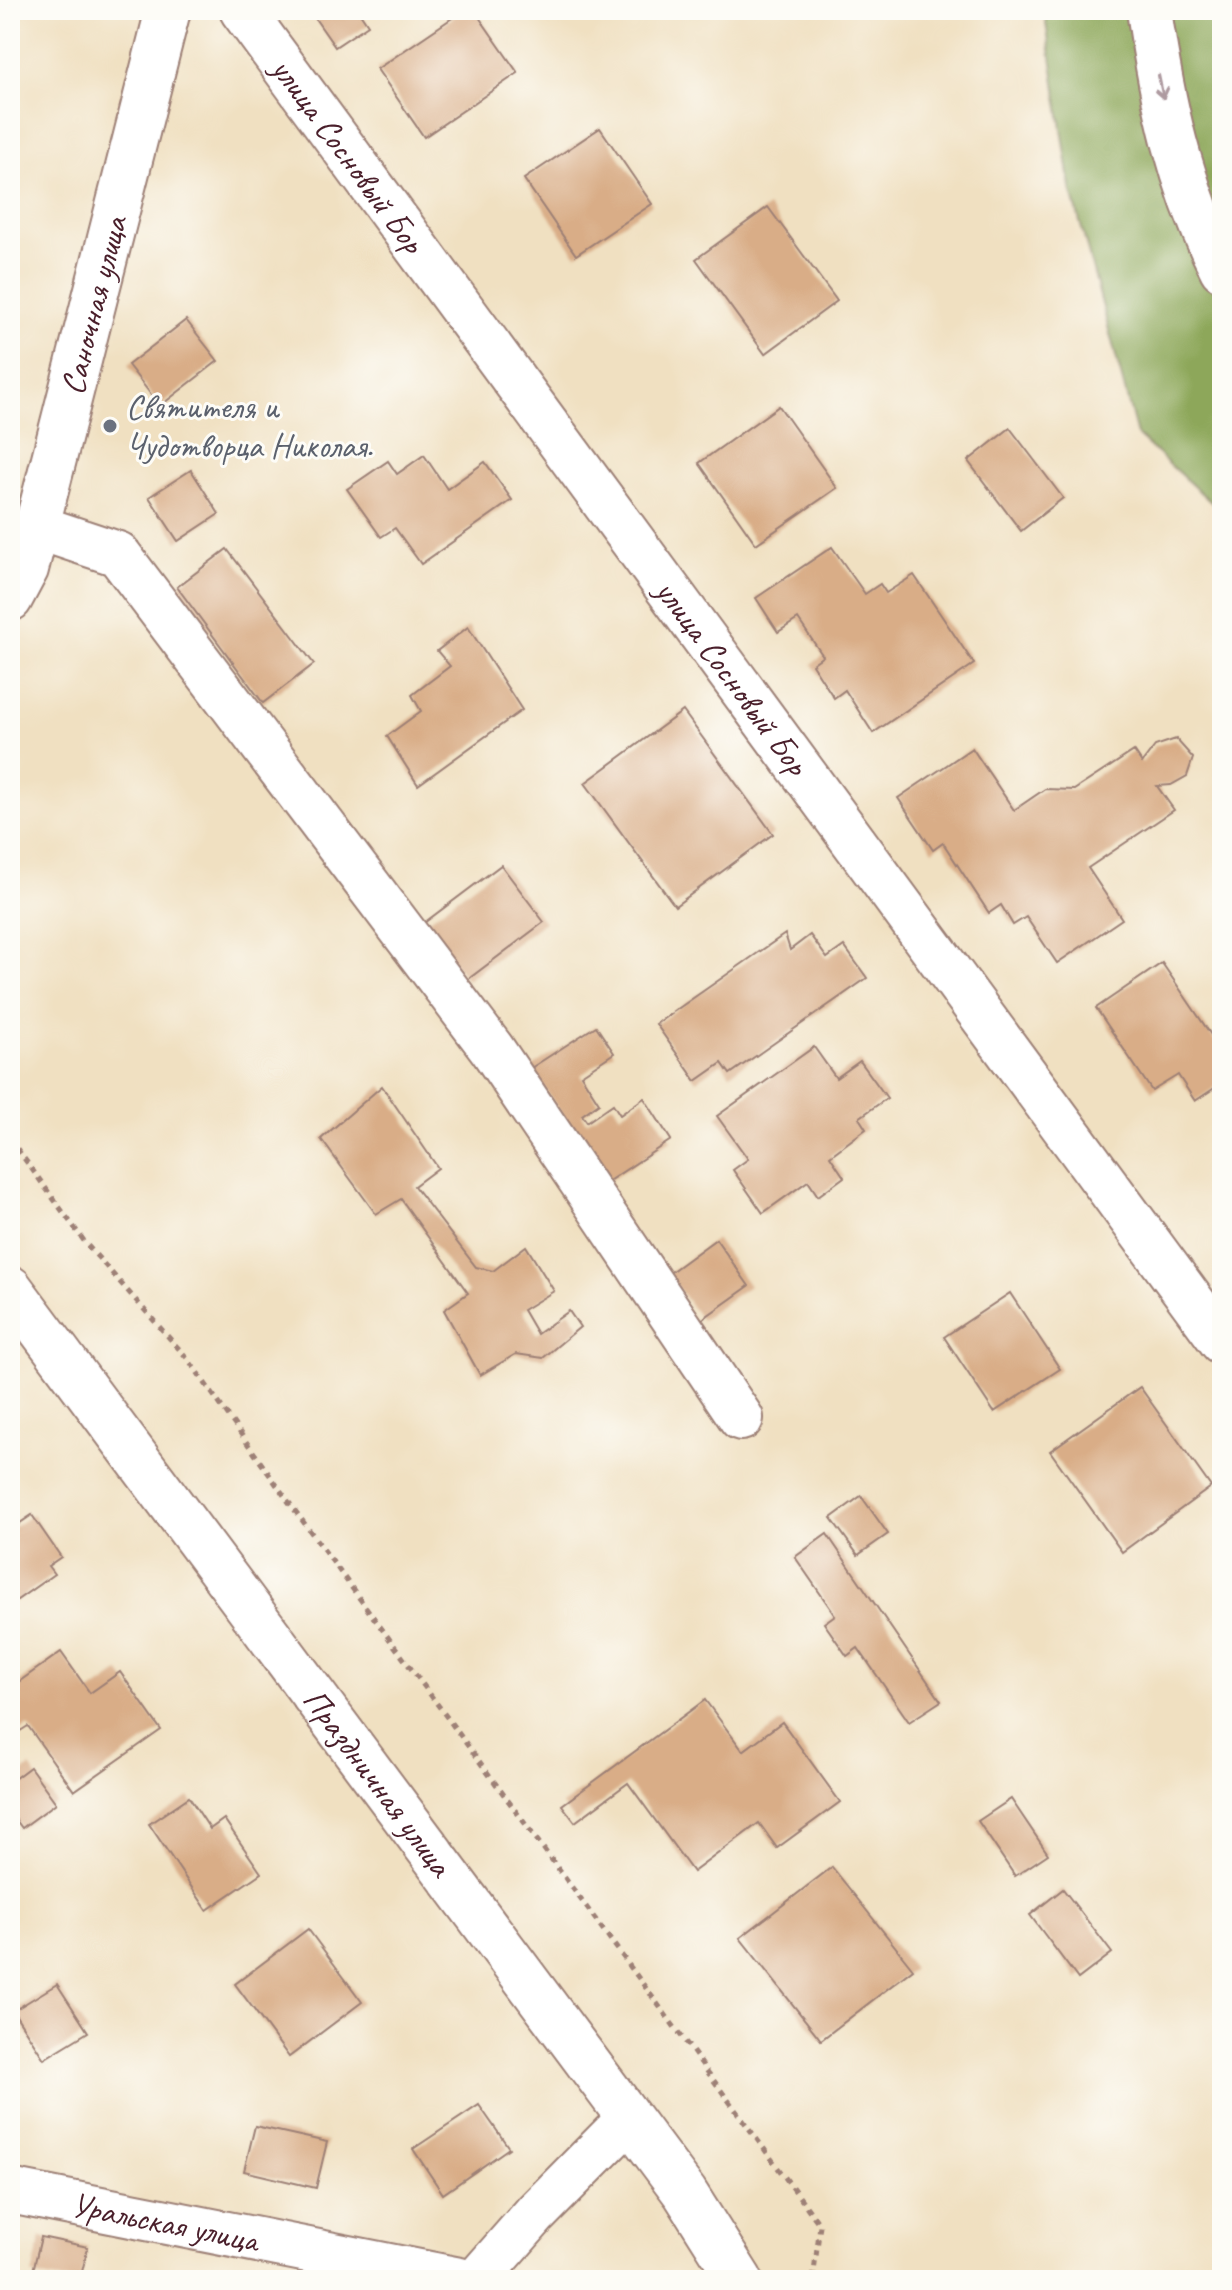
<svg xmlns="http://www.w3.org/2000/svg" width="1232" height="2290" font-family="Caveat,sans-serif">
<rect width="100%" height="100%" fill="#fdfcf7"/>
<filter id="ink" filterUnits="userSpaceOnUse"><feTurbulence type="fractalNoise" baseFrequency=".0125" numOctaves="2"/><feDisplacementMap in="SourceGraphic" scale="16" xChannelSelector="R" yChannelSelector="G"/><feConvolveMatrix kernelMatrix="1 2 1 2 8 2 1 2 1" color-interpolation-filters="sRGB"/></filter>
<filter id="wash" filterUnits="userSpaceOnUse"><feTurbulence type="fractalNoise" baseFrequency=".006" numOctaves="4" result="noise"/><feDisplacementMap in="SourceGraphic" scale="32" xChannelSelector="R" yChannelSelector="G"/><feGaussianBlur stdDeviation="1.8" result="paint"/><feColorMatrix in="noise" values="0 0 0 0 0 0 0 0 0 0 0 0 0 0 0 0 0 1.4 0 .05"/><feComposite in="paint" operator="in"/></filter>
<g filter="url(#wash)">
<rect width="100%" height="100%" fill="#f0e0c1"/>
<polygon fill="#8da75a" stroke="#6c6342" stroke-width="2" points="1044,10 1222,10 1222,512 1137,435 1071,188"/>
<g id="blocks">
<g fill="#d9ad87">
<polygon points="318,10 358,10 368,25 335,47 312,14"/>
<polygon points="464,10 474,10 518,73 424,137 377,69"/>
<polygon points="600,128 652,204 576,255 524,179"/>
<polygon points="768,207 837,301 765,354 696,259"/>
<polygon points="186,320 218,361 160,406 128,365"/>
<polygon points="779,406 837,488 756,544 699,463"/>
<polygon points="1010,428 1063,498 1021,531 968,461"/>
<polygon points="424,455 447,489 485,462 512,500 421,564 395,528 381,537 347,489 388,461 397,474"/>
<polygon points="191,470 219,514 178,541 149,497"/>
<polygon points="832,547 865,594 880,584 886,593 914,575 974,664 873,733 845,690 834,698 812,664 823,656 798,619 778,632 756,598"/>
<polygon points="227,549 314,664 263,703 177,587"/>
<polygon points="468,627 522,710 418,785 387,736 421,711 412,695 450,666 437,651"/>
<polygon points="683,711 773,834 675,906 585,783"/>
<polygon points="1176,739 1193,758 1187,776 1171,785 1157,786 1174,810 1088,868 1122,919 1057,963 1026,917 1013,925 1001,905 989,913 943,843 933,850 898,798 972,748 1014,810 1045,789 1074,790 1134,751 1142,763 1155,746"/>
<polygon points="501,865 544,922 467,980 424,923"/>
<polygon points="785,934 790,950 810,935 827,958 844,946 867,978 730,1074 722,1063 696,1081 656,1024"/>
<polygon points="1162,963 1220,1048 1222,1047 1222,1083 1195,1101 1178,1075 1152,1091 1096,1008"/>
<polygon points="596,1026 614,1053 581,1075 599,1103 582,1115 587,1122 613,1104 620,1115 644,1098 671,1140 607,1182 531,1068"/>
<polygon points="814,1047 836,1078 860,1061 887,1098 859,1118 866,1129 830,1156 844,1177 818,1196 808,1181 763,1213 733,1170 748,1159 717,1116"/>
<polygon points="382,1086 438,1168 414,1186 476,1267 493,1271 526,1246 554,1291 523,1310 537,1334 569,1311 580,1327 543,1358 516,1354 480,1375 444,1310 468,1293 401,1199 376,1214 321,1139"/>
<polygon points="716,1239 749,1286 701,1320 668,1274"/>
<polygon points="1010,1293 1060,1369 994,1412 944,1337"/>
<polygon points="1140,1387 1211,1487 1122,1552 1050,1451"/>
<polygon points="861,1496 888,1534 858,1555 831,1518"/>
<polygon points="32,1515 61,1557 48,1566 54,1574 10,1605 10,1521 14,1527"/>
<polygon points="827,1534 941,1701 909,1722 858,1648 847,1656 824,1623 835,1615 795,1557"/>
<polygon points="61,1652 90,1693 120,1672 161,1730 74,1791 28,1726 14,1735 10,1729 10,1688"/>
<polygon points="705,1700 743,1751 782,1722 840,1802 777,1848 759,1823 693,1872 628,1783 575,1822 562,1805"/>
<polygon points="30,1767 56,1803 22,1828 10,1812 10,1782"/>
<polygon points="189,1797 210,1829 224,1819 261,1873 207,1910 149,1824"/>
<polygon points="1011,1799 1048,1854 1015,1876 978,1821"/>
<polygon points="832,1867 913,1969 821,2040 740,1938"/>
<polygon points="1063,1889 1112,1953 1078,1979 1030,1915"/>
<polygon points="308,1929 362,2002 289,2057 235,1984"/>
<polygon points="57,1984 88,2032 44,2059 13,2011"/>
<polygon points="479,2105 509,2148 443,2194 413,2149"/>
<polygon points="255,2126 327,2142 316,2188 244,2171"/>
<polygon points="41,2237 88,2247 80,2280 57,2280 32,2275"/>
</g>
</g>
</g>
<g filter="url(#ink)">
<use href="#blocks" fill-opacity="0" stroke="#9d8076" stroke-width="2"/>
<g fill="none" stroke-linecap="round" stroke-linejoin="round">
<defs>
<g id="minor">
<path id="s1" d="M 242,10 L 1222,1342"/>
<path d="M 1149,10 C 1162,101 1180,187 1222,269"/>
<polyline points="37,527 118,554 492,1049 741,1418"/>
<path id="s2" d="M 10,599 L 26,569 L 168,10"/>
<path id="s3" d="M 10,1288 L 685,2193 L 740,2280"/>
<path id="s4" d="M 10,2191 L 460,2280"/>
<polyline points="477,2280 535,2214 629,2119"/>
</g>
</defs>
<use href="#minor" stroke="#9d8076" stroke-width="48"/>
<polyline stroke="#9d8076" stroke-width="5" stroke-dasharray="6 6" stroke-linecap="butt" points="10,1139 87,1245 188,1359 288,1501 820,2225 813,2280"/>
<use href="#minor" stroke="#fff" stroke-width="44"/>
</g>
<defs><path id="oneway-shaft" d="M-6 0H5M1.5-3L5.5 0L1.5 3" fill="none" stroke-width="1.6" stroke-linecap="round" stroke-linejoin="round" transform="scale(2)"/></defs>
<use stroke="#ae9aa0" href="#oneway-shaft" transform="translate(1161 87) rotate(78)"/>
</g>
<circle fill="#6b7280" stroke="#fdfcf7" stroke-width="3" cx="110" cy="426" r="8"/>
<g text-anchor="middle" dominant-baseline="central" stroke-width="6" stroke-linejoin="round" paint-order="stroke">
<g font-size="34" fill="#4a1f2b" stroke="#fdfcf7">
<text stroke="none"><textPath href="#s1" startOffset="180">улица Сосновый Бор</textPath></text>
<text stroke="none"><textPath href="#s2" startOffset="306">Саночная улица</textPath></text>
<text stroke="none"><textPath href="#s1" startOffset="828">улица Сосновый Бор</textPath></text>
<text stroke="none"><textPath href="#s3" startOffset="616">Праздничная улица</textPath></text>
<text stroke="none"><textPath href="#s4" startOffset="158">Уральская улица</textPath></text>
</g>
<g font-size="34" fill="#5b616d" stroke="#fdfcf7" text-anchor="start">
<text x="126" y="406">Святителя и<tspan x="126" dy="39">Чудотворца Николая.</tspan></text>
</g>
</g>
<rect width="1232" height="2290" fill="none" stroke="#fdfcf7" stroke-width="40"/>
</svg>
